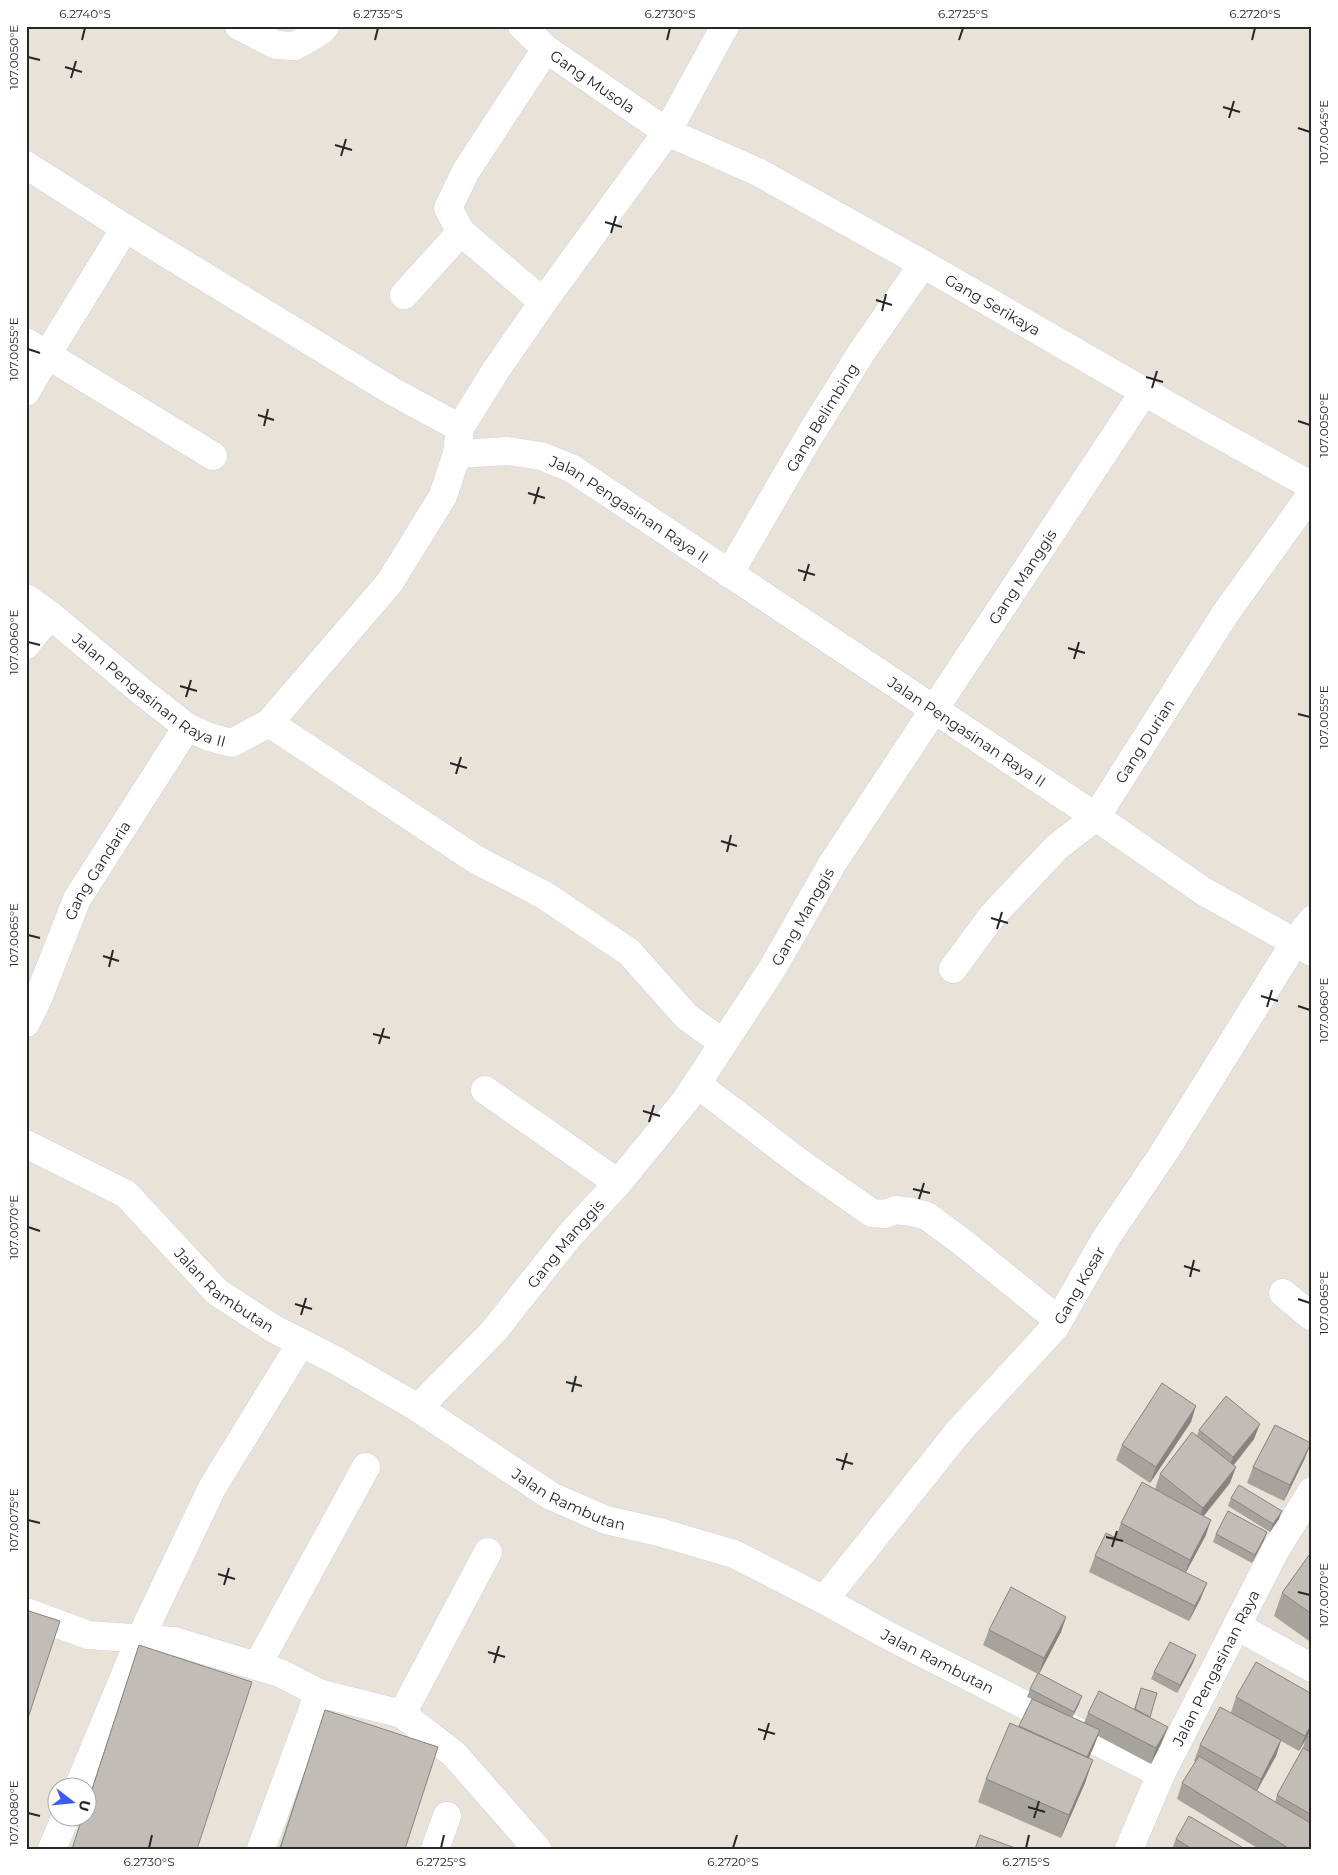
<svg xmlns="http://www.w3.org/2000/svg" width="1338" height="1875" font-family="Montserrat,sans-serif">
<rect width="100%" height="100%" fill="#e9e2d9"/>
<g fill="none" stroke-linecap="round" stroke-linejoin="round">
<defs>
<g id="minor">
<polyline points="239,26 276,45 295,46 321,31 325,26"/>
<path id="s1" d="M 522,26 L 546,49 L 667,132 L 758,172 L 923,264 L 1197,422 L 1312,486"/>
<polyline points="26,165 125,228 392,391 460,428"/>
<polyline points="404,295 461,232"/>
<polyline points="543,302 461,232 448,208 466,171 546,49"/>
<polyline points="26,342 213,456"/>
<polyline points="26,392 47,355 125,228"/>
<polyline points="457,454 460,428 496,370 543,302 667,132 725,26"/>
<path id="s2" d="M 729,574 L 810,435 L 861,353 L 923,264"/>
<path id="s3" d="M 26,598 L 50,615 L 141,691 L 187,727 L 209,737 L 232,743 L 269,723 L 390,582 L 443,496 L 457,454 L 508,451 L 541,456 L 571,468 L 1096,817 L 1203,891 L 1312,952"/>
<polyline points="26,645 50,615"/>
<polyline points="269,723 475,859 544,895 629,952 687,1017 723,1043"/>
<path id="s4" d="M 953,969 L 992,916 L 1057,847 L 1096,817 L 1225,614 L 1312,493"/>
<path id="s5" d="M 26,1023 L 37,1001 L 77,899 L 187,727"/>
<polyline points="697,1084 803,1165 872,1213 885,1214 896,1210 912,1212 927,1216 966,1245 1058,1320"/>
<polyline points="485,1090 618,1183"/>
<path id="s6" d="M 26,1144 L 126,1194 L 217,1292 L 274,1329 L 337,1361 L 418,1408 L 551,1496 L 606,1520 L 659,1532 L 734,1554 L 824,1600 L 887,1635 L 1161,1774"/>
<polyline points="1283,1293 1312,1317"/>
<path id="s7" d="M 418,1408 L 493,1332 L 570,1235 L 618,1183 L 686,1100 L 772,969 L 832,864 L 1144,392"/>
<path id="s8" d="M 824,1600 L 959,1431 L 1055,1327 L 1106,1238 L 1163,1154 L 1295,942 L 1312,920"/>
<polyline points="26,1612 88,1635 174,1641 280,1673 319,1693 402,1714 454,1754 537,1849"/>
<polyline points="1237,1626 1312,1668"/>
<polyline points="257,1666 366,1467"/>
<polyline points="402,1714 488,1552"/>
<polyline points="78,1788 140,1639 212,1488 301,1343"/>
<polyline points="52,1849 65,1818"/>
<polyline points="261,1849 319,1693"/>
<polyline points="435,1849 447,1816"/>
<path id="s9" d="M 1129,1849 L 1161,1774 L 1276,1549 L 1312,1491"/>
</g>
</defs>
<use href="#minor" stroke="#ced1e0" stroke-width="29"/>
<use href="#minor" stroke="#fff" stroke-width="28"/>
</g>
<g fill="#a6a29c" fill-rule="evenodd">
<polygon points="1191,1422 1150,1483 1116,1460 1122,1445"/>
<polygon points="1199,1430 1254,1439 1234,1465 1230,1483 1204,1516 1206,1535 1186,1572 1201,1598 1189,1621 1089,1572 1095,1556 1116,1537 1121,1523 1155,1489 1160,1474 1197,1436"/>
<polygon points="1305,1458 1284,1501 1247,1483 1253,1467"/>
<polygon points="1231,1498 1279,1519 1270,1532 1228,1506"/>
<polygon points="1267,1532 1264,1540 1252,1563 1213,1542 1216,1534"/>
<polygon points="1312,1551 1312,1643 1274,1616 1282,1593"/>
<polygon points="1066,1617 1061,1632 1039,1674 1079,1704 1072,1717 1084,1723 1088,1713 1134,1709 1141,1688 1157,1693 1150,1717 1162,1742 1151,1764 1098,1736 1089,1758 1085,1783 1061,1838 978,1802 986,1779 1019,1727 1032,1699 1027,1697 1030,1689 1038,1674 983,1645 989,1630"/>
<polygon points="139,1645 197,1849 72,1849 82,1818 88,1818 88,1800"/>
<polygon points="1193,1663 1177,1693 1151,1679 1154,1672"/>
<path d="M 1236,1697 L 1312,1729 L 1312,1849 L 1259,1849 L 1177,1799 L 1182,1783 L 1196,1762 L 1194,1761 L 1200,1745 L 1231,1712 ZM 1306,1739 L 1302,1750 L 1277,1795 L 1275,1802 L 1257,1791 L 1276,1756 L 1281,1741 L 1299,1751 Z"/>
<polygon points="325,1710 405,1849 279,1849"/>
<polygon points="1176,1839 1245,1849 1172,1849"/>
</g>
<g fill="#87847f">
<polygon points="1196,1406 1191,1422 1150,1483 1156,1467"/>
<polygon points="1260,1424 1254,1439 1227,1473 1233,1457"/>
<polygon points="1311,1443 1305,1458 1284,1501 1290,1485"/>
<polygon points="1236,1467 1230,1483 1197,1524 1203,1508"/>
<polygon points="1282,1511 1279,1519 1270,1532 1273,1524"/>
<polygon points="1211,1520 1206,1535 1184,1576 1190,1560"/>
<polygon points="1267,1532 1264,1540 1252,1563 1255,1555"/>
<polygon points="1207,1583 1201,1598 1189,1621 1195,1606"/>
<polygon points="1066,1617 1061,1632 1039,1674 1044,1658"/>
<polygon points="1196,1655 1193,1663 1177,1693 1180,1685"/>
<polygon points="1082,1696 1079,1704 1071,1720 1074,1712"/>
<polygon points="1312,1723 1312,1729 1299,1751 1305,1736"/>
<polygon points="1168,1727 1162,1742 1151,1764 1156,1748"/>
<polygon points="1100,1730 1094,1746 1082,1773 1087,1757"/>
<polygon points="1281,1740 1276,1756 1255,1794 1261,1779"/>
<polygon points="1093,1760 1085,1783 1061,1838 1069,1815"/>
</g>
<g fill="#c1bcb5" stroke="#87847f">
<polygon points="1162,1383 1196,1406 1156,1467 1122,1445"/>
<polygon points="1226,1396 1260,1424 1233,1457 1199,1430"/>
<polygon points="1275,1425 1311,1443 1290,1485 1253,1467"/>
<polygon points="1192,1432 1236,1467 1203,1508 1160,1474"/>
<polygon points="1142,1482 1211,1520 1190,1560 1121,1523"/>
<polygon points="1239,1485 1282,1511 1273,1524 1231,1498"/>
<polygon points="1228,1511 1267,1532 1255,1555 1216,1534"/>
<polygon points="1106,1533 1207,1583 1195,1606 1095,1556"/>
<polygon points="1312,1551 1312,1614 1282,1593"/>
<polygon points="1011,1587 1066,1617 1044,1658 989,1630"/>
<polygon points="26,1610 60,1621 26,1724"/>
<polygon points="1170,1642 1196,1655 1180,1685 1154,1672"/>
<polygon points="139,1645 252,1682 197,1849 72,1849 82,1818 88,1818 88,1802"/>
<polygon points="1256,1662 1312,1694 1312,1723 1305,1736 1236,1697"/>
<polygon points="1038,1673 1082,1696 1074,1712 1030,1689"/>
<polygon points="1141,1688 1157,1693 1150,1717 1135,1709"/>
<polygon points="1099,1691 1168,1727 1156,1748 1088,1713"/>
<polygon points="1032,1699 1100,1730 1087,1757 1019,1726"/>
<polygon points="1220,1707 1281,1740 1261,1779 1200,1745"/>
<polygon points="325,1710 438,1747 405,1849 280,1849"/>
<polygon points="1010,1723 1093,1760 1069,1815 986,1779"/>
<polygon points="1312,1729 1312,1739 1307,1736"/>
<polygon points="1303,1748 1312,1753 1312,1815 1277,1795"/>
<polygon points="1199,1756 1312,1824 1312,1849 1290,1849 1182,1783"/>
<polygon points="1189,1816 1245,1849 1192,1849 1176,1839"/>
<polygon points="980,1835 1018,1849 975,1849"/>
</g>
<path fill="none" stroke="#272727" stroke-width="2" d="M 82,40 L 85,28M 375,40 L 378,28M 667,40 L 670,28M 959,40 L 963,28M 1252,40 L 1255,28M 28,57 L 40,60M 65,67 L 82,72M 71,78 L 76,61M 1223,107 L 1240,112M 1229,118 L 1234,101M 1298,128 L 1310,132M 335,145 L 352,150M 341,156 L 346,139M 605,222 L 622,227M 611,233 L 616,216M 876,300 L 892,305M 882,311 L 886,294M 28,349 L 40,353M 1146,377 L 1163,382M 1152,388 L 1157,371M 258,415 L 274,420M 1298,421 L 1310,425M 264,426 L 268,409M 528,493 L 545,498M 534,504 L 539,487M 798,570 L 815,575M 804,581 L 809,564M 28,642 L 40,645M 1068,648 L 1085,653M 1074,659 L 1079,642M 180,686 L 197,691M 186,697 L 191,680M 1298,714 L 1310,717M 450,763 L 467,768M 456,774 L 461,757M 721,841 L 737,846M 727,852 L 731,835M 991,918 L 1008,923M 997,929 L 1002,912M 28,935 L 40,938M 103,956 L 119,961M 109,967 L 113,950M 1261,996 L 1278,1001M 1298,1006 L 1310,1010M 1267,1007 L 1272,990M 373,1034 L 390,1038M 379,1044 L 384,1028M 643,1111 L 660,1116M 649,1122 L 654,1105M 913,1189 L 930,1193M 919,1199 L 924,1183M 28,1227 L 40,1231M 1184,1266 L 1200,1271M 1190,1277 L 1194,1260M 1298,1299 L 1310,1303M 295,1304 L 312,1309M 301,1315 L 306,1298M 566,1382 L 582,1386M 572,1392 L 576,1376M 836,1459 L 853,1464M 842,1470 L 847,1453M 28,1520 L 40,1523M 1106,1537 L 1123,1541M 1112,1547 L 1117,1531M 218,1574 L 235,1579M 224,1585 L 229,1568M 1298,1592 L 1310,1595M 488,1652 L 505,1657M 494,1663 L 499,1646M 758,1729 L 775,1734M 764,1740 L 769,1723M 1028,1807 L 1045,1812M 28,1813 L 40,1816M 1034,1818 L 1039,1801M 149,1848 L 152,1835M 441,1848 L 444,1835M 733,1848 L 737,1835M 1026,1848 L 1029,1835"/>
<g text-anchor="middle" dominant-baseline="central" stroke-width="5" stroke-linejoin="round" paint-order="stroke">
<g font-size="15" fill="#272727" stroke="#fff">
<text stroke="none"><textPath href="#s1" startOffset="90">Gang Musola</textPath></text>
<text stroke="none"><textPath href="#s1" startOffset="549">Gang Serikaya</textPath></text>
<text stroke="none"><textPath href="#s2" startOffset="182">Gang Belimbing</textPath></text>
<text stroke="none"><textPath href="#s3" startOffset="815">Jalan Pengasinan Raya II</textPath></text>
<text stroke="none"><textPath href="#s7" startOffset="1031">Gang Manggis</textPath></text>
<text stroke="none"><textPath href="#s3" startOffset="155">Jalan Pengasinan Raya II</textPath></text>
<text stroke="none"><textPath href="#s3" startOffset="1220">Jalan Pengasinan Raya II</textPath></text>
<text stroke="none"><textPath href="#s4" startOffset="300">Gang Durian</textPath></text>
<text stroke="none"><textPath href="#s5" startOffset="169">Gang Gandaria</textPath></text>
<text stroke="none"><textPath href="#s7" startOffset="626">Gang Manggis</textPath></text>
<text stroke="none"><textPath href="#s7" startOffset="221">Gang Manggis</textPath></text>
<text stroke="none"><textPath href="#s8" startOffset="406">Gang Kosar</textPath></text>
<text stroke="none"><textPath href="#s6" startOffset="250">Jalan Rambutan</textPath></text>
<text stroke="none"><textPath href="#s6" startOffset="655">Jalan Rambutan</textPath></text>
<text stroke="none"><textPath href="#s6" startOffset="1060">Jalan Rambutan</textPath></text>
<text stroke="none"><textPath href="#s9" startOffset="201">Jalan Pengasinan Raya</textPath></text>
</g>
</g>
<rect width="1338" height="1875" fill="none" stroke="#ffffff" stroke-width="55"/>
<g transform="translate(72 1802) rotate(106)"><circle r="24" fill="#ffffff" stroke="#a9a9a9"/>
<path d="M0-4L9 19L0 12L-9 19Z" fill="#3e5bf0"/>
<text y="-8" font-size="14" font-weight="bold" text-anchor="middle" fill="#272727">U</text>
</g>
<rect x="28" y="28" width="1282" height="1820" fill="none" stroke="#272727" stroke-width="2"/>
<g font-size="12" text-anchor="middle" fill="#272727">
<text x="85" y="18">6.2740°S</text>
<text x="378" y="18">6.2735°S</text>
<text x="670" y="18">6.2730°S</text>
<text x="963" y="18">6.2725°S</text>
<text x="1255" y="18">6.2720°S</text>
<text transform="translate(14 57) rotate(-90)" y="4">107.0050°E</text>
<text transform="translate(1324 132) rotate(-90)" y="4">107.0045°E</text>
<text transform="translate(14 349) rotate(-90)" y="4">107.0055°E</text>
<text transform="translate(1324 425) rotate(-90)" y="4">107.0050°E</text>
<text transform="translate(14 642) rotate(-90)" y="4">107.0060°E</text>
<text transform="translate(1324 717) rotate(-90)" y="4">107.0055°E</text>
<text transform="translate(14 935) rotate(-90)" y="4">107.0065°E</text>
<text transform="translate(1324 1010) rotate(-90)" y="4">107.0060°E</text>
<text transform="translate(14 1227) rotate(-90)" y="4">107.0070°E</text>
<text transform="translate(1324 1303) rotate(-90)" y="4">107.0065°E</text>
<text transform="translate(14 1520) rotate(-90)" y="4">107.0075°E</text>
<text transform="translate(1324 1595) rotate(-90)" y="4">107.0070°E</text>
<text transform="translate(14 1813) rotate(-90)" y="4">107.0080°E</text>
<text x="149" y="1866">6.2730°S</text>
<text x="441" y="1866">6.2725°S</text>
<text x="733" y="1866">6.2720°S</text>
<text x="1026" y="1866">6.2715°S</text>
</g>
</svg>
